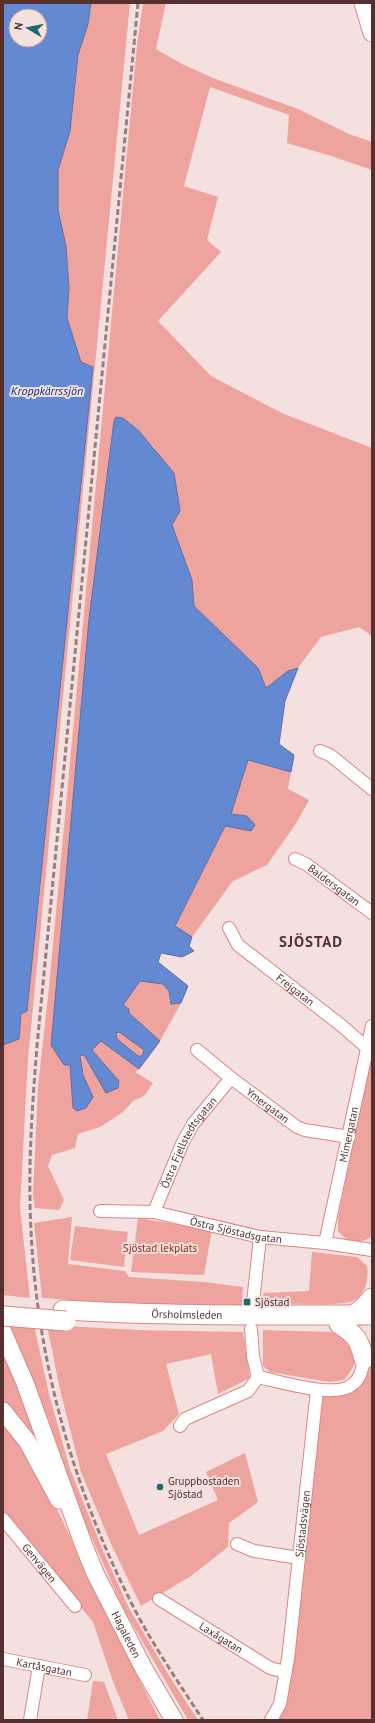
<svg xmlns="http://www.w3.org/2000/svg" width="375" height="1723" font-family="'PT Sans',sans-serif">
<rect width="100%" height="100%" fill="#f4e0de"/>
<g fill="#efa39e">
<polygon points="91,3 130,3 28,1059 20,1208 30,1298 3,1295 3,1045 19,1039 81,362 67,318 69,288 66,246 58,210 58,170 70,131 78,55 88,24"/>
<polygon points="143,3 166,3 156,49 182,64 213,78 298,109 349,134 372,142 372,170 331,156 287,143 289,115 210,87 184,186 218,197 207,240 221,252 158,321 211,376 284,414 372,448 372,636 359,627 321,637 298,668 288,671 266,688 258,668 194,606 192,580 172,525 180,511 155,449 139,431 123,418 116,417 114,421 89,619 70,1065 73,1108 93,1097 83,1075 80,1057 84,1055 106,1093 119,1081 92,1050 101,1040 139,1069 135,1072 153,1083 144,1096 133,1101 123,1112 100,1127 78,1134 75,1148 52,1155 48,1166 64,1200 59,1210 35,1208 33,1196 38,1087 49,987 137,45"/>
<polygon points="248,760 291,772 288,789 309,800 297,822 267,865 233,881 192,937 175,926 225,825 251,831 247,816 231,814"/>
<polygon points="141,980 163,984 169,991 171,1004 181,1003 160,1041 129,1013 129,1009 123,1005"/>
<polygon points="119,1031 144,1050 142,1056 138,1056 116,1038 116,1033"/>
<path d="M 372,1053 L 372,1237 C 358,1244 349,1244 338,1231 L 338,1217 Z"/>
<polygon points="72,1217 68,1264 125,1271 129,1277 204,1282 243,1287 242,1306 130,1304 42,1298 34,1223"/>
<polygon points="138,1218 212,1230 204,1275 131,1272"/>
<polygon points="75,1226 128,1232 124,1267 70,1260"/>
<path d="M 312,1252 L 357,1257 L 367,1266 C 369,1278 366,1294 353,1301 C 341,1307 281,1303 264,1303 L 263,1293 L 309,1291 Z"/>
<polygon points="5,1323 34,1325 49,1394 70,1469 104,1553 129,1608 170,1677 198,1720 188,1720 124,1610 81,1514"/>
<polygon points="47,1325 137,1330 243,1332 250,1378 218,1394 211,1354 166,1364 179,1414 163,1431 106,1454 139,1535 218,1500 206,1472 245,1453 258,1502 229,1523 228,1547 191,1576 141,1606 111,1544 81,1472 60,1390"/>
<path d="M 263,1330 L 331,1332 L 347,1337 C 358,1358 359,1361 344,1380 L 329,1382 L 270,1372 L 263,1366 Z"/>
<polygon points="3,1345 52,1469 20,1423 3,1403"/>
<path d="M 372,1361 L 372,1720 L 276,1720 L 293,1660 L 323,1396 C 351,1396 364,1389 372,1361 Z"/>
<polygon points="3,1421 37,1467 123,1648 160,1720 129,1720 115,1687 93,1622 3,1512"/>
<polygon points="93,1681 104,1682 118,1720 87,1720"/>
</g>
<g fill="#6489d3" stroke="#606ea2" fill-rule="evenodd">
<path d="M 3,3 L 91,3 L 88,24 L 78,55 L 70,131 L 58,170 L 58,210 L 66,246 L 69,288 L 67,318 L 81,362 L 93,367 L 27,1011 L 21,1014 L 19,1039 L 3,1045 ZM 16,16 L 40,16 L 40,40 L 16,40 Z"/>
<path d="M 116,417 L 123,418 L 139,431 L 174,473 L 180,511 L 172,525 L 192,580 L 194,606 L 258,668 L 266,688 L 288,671 L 298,668 L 285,701 L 279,744 L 294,755 L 291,772 L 248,760 L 231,814 L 247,816 L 255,825 L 251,831 L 225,826 L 175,926 L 192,937 L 189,946 L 194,951 L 182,957 L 161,953 L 158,962 L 188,986 L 181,1003 L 171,1004 L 169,991 L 163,984 L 140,981 L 123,1005 L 129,1009 L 129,1013 L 160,1041 L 139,1069 L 101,1041 L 92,1050 L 119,1081 L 118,1088 L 106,1093 L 84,1055 L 80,1056 L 83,1075 L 93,1097 L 86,1108 L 77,1111 L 73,1108 L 70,1065 L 64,1065 L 51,1045 L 89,619 L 114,421 ZM 119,1032 L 144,1050 L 142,1056 L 138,1056 L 117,1039 L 116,1033 Z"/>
</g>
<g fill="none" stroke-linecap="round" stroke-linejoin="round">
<defs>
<g id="street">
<polyline points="320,751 330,755 372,789"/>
<path id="s1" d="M 295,859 L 306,864 L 372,913"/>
<path id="s2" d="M 229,928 L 238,945 L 342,1026 L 366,1047"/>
<path id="s3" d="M 197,1050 L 231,1078 L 297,1127 L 305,1130 L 349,1137"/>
<path id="s4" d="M 100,1211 L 154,1212 L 260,1237 L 325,1243 L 372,1250"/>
<path id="s5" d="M 154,1212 L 182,1144 L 193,1124 L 231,1078"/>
<path id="s6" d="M 325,1243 L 372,1026"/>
<polyline points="253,1303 260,1237"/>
<polyline points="251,1329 253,1356 258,1377"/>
<path d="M 258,1377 C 280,1381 336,1400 353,1384 C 361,1378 362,1369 364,1359"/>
<polyline points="180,1426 185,1419 248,1391 258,1377"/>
<path id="s7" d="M 3,1519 L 75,1606"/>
<polyline points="237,1544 254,1551 299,1558"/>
<path id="s8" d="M 159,1599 L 270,1668 L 285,1672"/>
<path id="s9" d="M 3,1659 L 85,1675"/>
<polyline points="30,1720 39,1666"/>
<path id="s10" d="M 271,1720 L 280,1704 L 288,1659 L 317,1390"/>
</g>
<g id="secondary">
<polyline points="363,3 372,33"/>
<path id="s11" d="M 3,1332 L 25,1383 L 84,1546 L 95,1573 L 144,1669 L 174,1720"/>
<polyline points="3,1411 27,1441 59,1500"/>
</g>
<g id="primary">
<path id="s12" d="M 63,1310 C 166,1316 269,1315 372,1315"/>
<polyline points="353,1315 362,1309 372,1298"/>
<path d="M 339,1324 C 356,1335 359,1339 364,1359"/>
</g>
</defs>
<use href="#street" stroke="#dd8581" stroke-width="14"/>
<use href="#secondary" stroke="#dd8581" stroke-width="19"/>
<use href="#primary" stroke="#dd8581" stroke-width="21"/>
<use href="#street" stroke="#fff" stroke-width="12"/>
<use href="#secondary" stroke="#fff" stroke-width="17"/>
<use href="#primary" stroke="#fff" stroke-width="19"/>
<path stroke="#9b7e7c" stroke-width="3" stroke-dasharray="6 3" stroke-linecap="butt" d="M 138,3 L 37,1046 C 33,1097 29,1148 30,1200 C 32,1345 70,1485 137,1614 C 157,1651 180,1685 203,1720"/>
<defs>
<polyline id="primary-bridge" points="3,1316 66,1321"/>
</defs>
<use href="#primary-bridge" stroke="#dd8581" stroke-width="21" stroke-linecap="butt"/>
<use href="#primary-bridge" stroke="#fff" stroke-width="19"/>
</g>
<g fill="#1d6970" stroke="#f4e0de" stroke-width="1.5">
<rect x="243" y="1298" width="8" height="8" rx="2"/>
<circle cx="160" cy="1487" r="4"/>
</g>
<g text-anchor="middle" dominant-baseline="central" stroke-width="4" stroke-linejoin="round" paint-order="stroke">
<g font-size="11" fill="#55302e" stroke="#f4e0de">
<text stroke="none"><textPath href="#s1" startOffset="47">Baldersgatan</textPath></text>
<text stroke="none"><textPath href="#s2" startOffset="92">Frejgatan</textPath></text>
<text stroke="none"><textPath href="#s3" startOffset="90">Ymergatan</textPath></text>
<text stroke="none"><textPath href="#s6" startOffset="111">Mimergatan</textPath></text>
<text stroke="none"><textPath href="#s5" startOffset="78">Östra Fjellstedtsgatan</textPath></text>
<text stroke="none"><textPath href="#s4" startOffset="138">Östra Sjöstadsgatan</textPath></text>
<text stroke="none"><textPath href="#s12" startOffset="124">Örsholmsleden</textPath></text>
<text stroke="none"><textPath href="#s10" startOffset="200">Sjöstadsvägen</textPath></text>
<text stroke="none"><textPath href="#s7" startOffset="57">Genvägen</textPath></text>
<text stroke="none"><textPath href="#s11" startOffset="327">Hagaleden</textPath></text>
<text stroke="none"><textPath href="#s8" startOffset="73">Laxågatan</textPath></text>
<text stroke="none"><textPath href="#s9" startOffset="42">Kartåsgatan</textPath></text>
</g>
<g font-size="11" fill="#952329" stroke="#f4e0de">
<text x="160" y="1248">Sjöstad lekplats</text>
</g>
<g font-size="11" fill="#55302e" stroke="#f4e0de" text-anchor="start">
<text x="255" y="1302">Sjöstad</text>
<text x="168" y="1481">Gruppbostaden<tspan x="168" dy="13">Sjöstad</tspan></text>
</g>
<g font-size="12" font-style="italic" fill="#0b3086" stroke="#f4e0de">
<text x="47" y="390">Kroppkärrssjön</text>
</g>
<g font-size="15" font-weight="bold" letter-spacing="1" fill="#55302e" stroke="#f4e0de">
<text x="311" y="941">SJÖSTAD</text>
</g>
</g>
<rect width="375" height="1723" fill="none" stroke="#55302e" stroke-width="8"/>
<g transform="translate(28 28) rotate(280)"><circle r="19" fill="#f4e0de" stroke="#b49a98"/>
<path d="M0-3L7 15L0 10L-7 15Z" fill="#1d6970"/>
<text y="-6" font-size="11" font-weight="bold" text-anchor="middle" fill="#55302e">N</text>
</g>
</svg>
